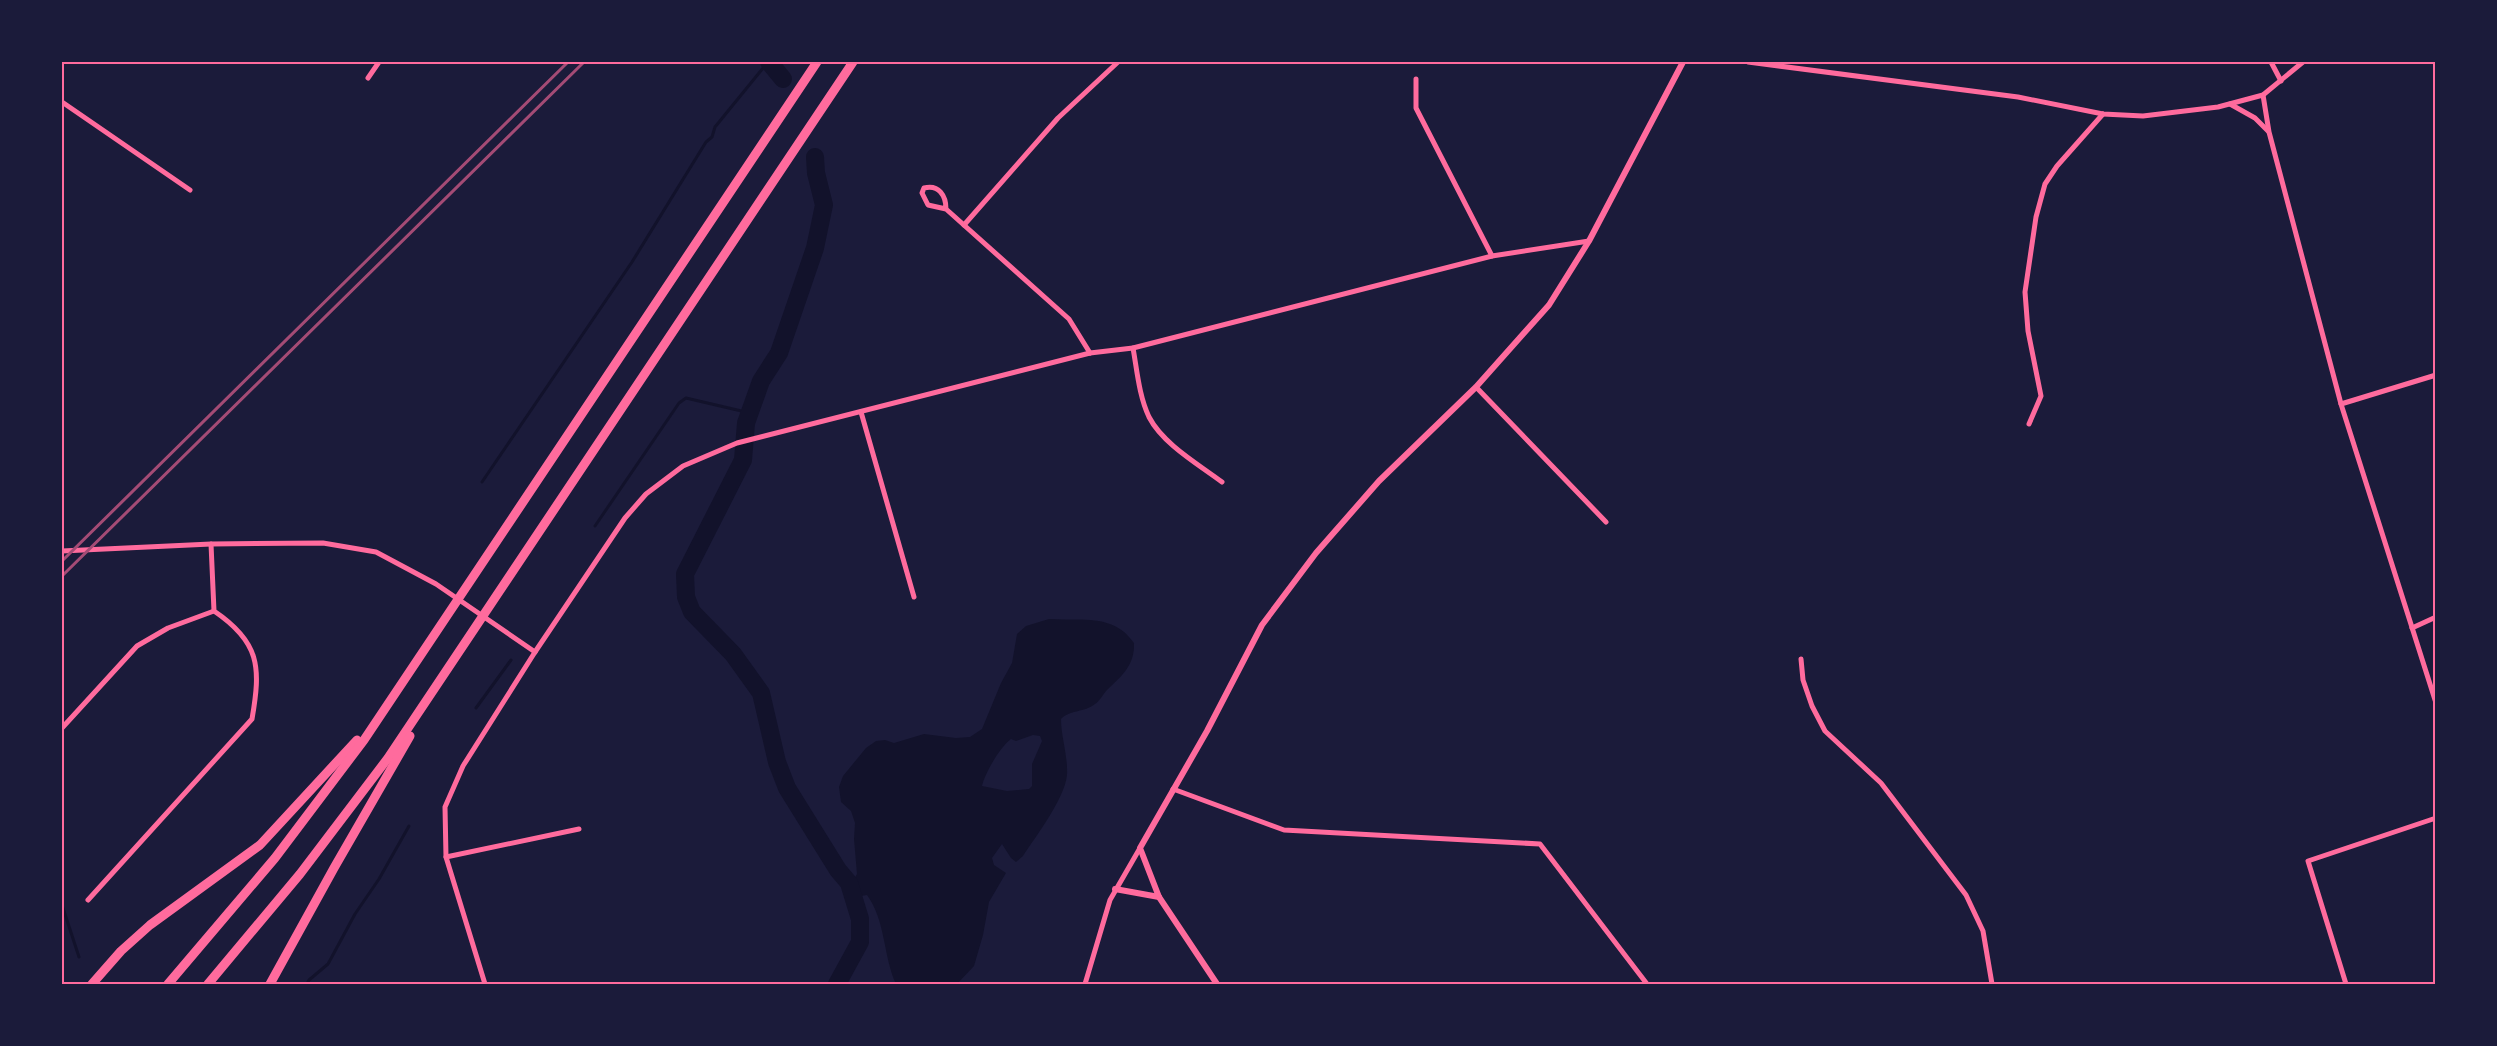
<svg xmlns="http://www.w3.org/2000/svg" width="2497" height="1046" font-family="'DM Sans',sans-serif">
<rect width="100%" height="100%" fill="#1b1b3a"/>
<path fill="#12122b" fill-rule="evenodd" d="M 1049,619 C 1081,621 1114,613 1134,643 C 1135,665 1122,676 1107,690 C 1103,694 1100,701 1095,704 C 1084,713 1071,709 1061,719 C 1061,737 1068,755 1067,775 C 1065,798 1036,836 1023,856 L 1016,862 L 1011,858 L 1002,844 L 992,858 L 994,865 L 1006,873 L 989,902 L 983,935 L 974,966 L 957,984 L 896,984 C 883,956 886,921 867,895 L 861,896 L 854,879 L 857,874 L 854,839 L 855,823 L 851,811 L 841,802 L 839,787 L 843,776 L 866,748 L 876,741 L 885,740 L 894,743 L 924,734 L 956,738 L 970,737 L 982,729 L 1001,683 L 1012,663 L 1017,634 L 1026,626 ZM 1033,735 L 1040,736 L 1042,741 L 1032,764 L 1032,786 L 1029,789 L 1007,791 L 982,786 C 985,773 1000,747 1011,739 L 1016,741 Z"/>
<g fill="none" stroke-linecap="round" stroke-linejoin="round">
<g stroke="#12122b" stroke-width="3">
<polyline points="482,482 632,262 706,142 712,137 715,127 768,62"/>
<polyline points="595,526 679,403 686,398 750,413"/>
<polyline points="476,708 511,660"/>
<polyline points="62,905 79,957"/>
<polyline points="307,984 309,980 328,964 355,914 379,879 409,826"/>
</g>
<g stroke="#12122b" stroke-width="18">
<polyline points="769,62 783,79"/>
<polyline points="815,157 816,173 824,205 815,248 779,353 761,381 746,423 743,460 685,574 686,597 692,612 733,654 761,693 777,762 787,788 838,870 849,883 860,919 860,942 837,984"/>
</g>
<g stroke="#ff6b9d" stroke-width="5">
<polyline points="1748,62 2018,97 2103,114 2143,116 2218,107 2263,95 2303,62"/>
<polyline points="2271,62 2281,81"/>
<polyline points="368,78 379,62"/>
<polyline points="1416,79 1416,108 1492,256"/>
<polyline points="2263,95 2269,132 2341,404 2436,703"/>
<polyline points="62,102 190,190"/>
<polyline points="2230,104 2255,118 2268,131"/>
<path d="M 946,209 C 946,196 939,184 924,188 L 922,193 L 928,205 L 946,209 L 1069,319 L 1090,353"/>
<polyline points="964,225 1058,118 1118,62"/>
<path d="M 1133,348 C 1137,370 1139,396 1149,417 C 1163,444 1198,464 1222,482"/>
<polyline points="1476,387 1606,522"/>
<polyline points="2341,404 2436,375"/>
<polyline points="861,412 914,597"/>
<polyline points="2029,424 2041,396 2028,331 2025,292 2036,217 2045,184 2057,166 2103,114"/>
<polyline points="62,551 211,544 323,543 376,552 436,584 535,652"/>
<polyline points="2412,628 2436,617"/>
<polyline points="1801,659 1803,680 1812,706 1825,731 1881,783 1966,895 1983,931 1992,984"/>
<polyline points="62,728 137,646 168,628 214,611"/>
<polyline points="1173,789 1284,830 1540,844 1647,984"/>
<polyline points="446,857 579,829"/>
<path d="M 88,900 L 252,719 C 261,667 260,642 214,611 L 211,544"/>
<polyline points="485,984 446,857 445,807 463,766 535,652 625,518 646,494 683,466 737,443 1090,353 1133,348 1492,256 1589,241"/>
<polyline points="1085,984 1110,900 1140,848"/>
<polyline points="2346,984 2308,861 2436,818"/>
</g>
<g stroke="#ff6b9d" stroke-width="6">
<polyline points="1115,889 1159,897"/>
<polyline points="1217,984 1159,897 1140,848 1207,731 1262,625 1316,553 1379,481 1476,387 1549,305 1589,241 1683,62"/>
</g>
<g stroke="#ff6b9d" stroke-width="9">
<polyline points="92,984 121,951 150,925 260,845 357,740"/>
<polyline points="168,984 275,858 364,740 817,62"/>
<polyline points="208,984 300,874 388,758 853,62"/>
<polyline points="270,984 334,868 410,736"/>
</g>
<g stroke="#a44b75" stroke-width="3">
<polyline points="62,561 568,62"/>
<polyline points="62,576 584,62"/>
</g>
</g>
<rect width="2497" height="1046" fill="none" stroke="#1b1b3a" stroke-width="126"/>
<rect x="63" y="63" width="2371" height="920" fill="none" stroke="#ff6b9d" stroke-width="2"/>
</svg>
